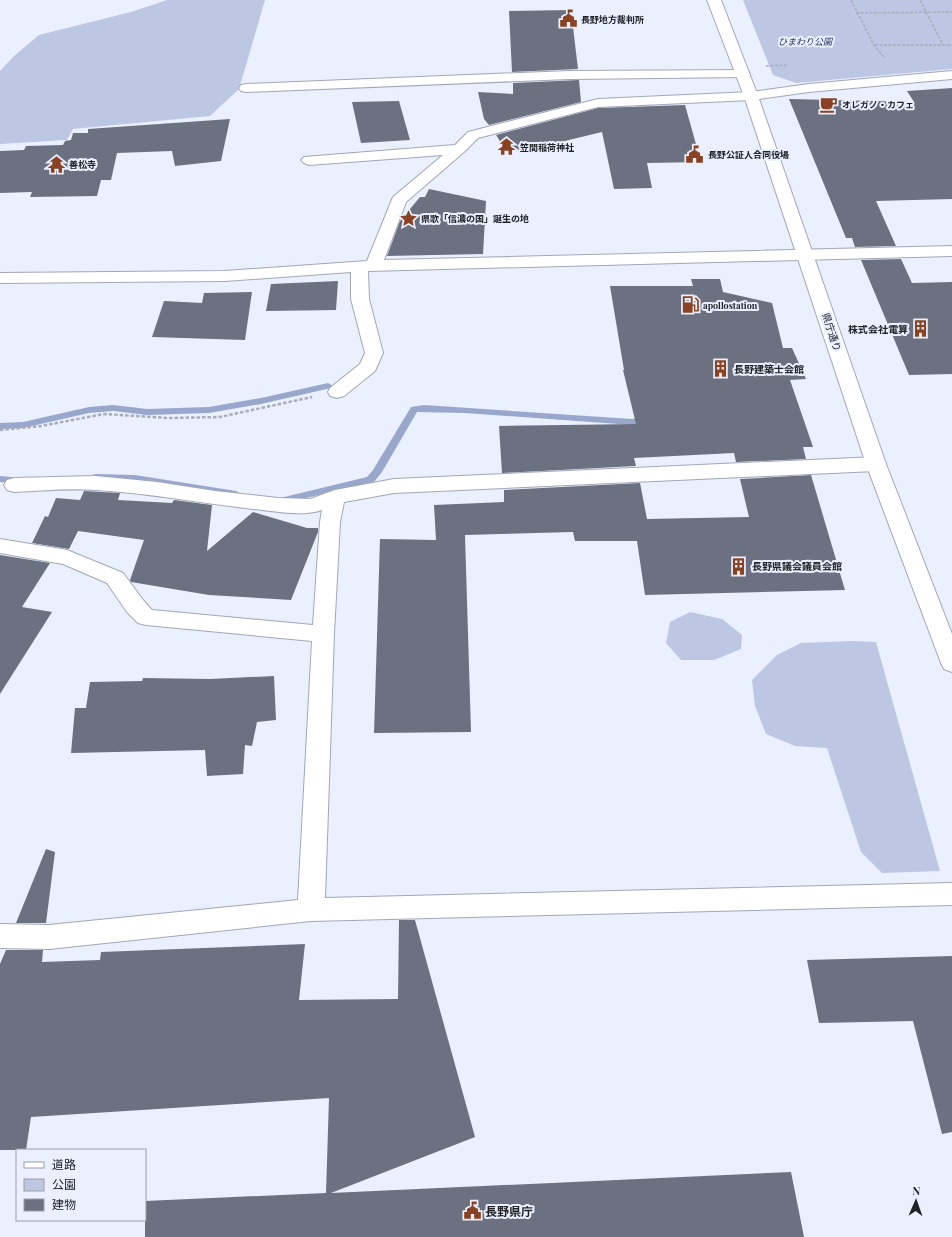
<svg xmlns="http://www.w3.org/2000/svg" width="952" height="1237" font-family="'Playfair Display','Noto Sans JP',serif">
<rect width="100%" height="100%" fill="#ebf0fe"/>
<g fill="#bdc7e3">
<polygon points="167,0 265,0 239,89 210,116 73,129 67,140 0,144 0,71 14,56 39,35 131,12"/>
<polygon points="743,0 952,0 952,69 796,83 773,75"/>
<polygon points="690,612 722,619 742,635 741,649 714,660 681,660 666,643 670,622"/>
<polygon points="850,641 876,642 940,871 882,873 861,852 827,748 795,746 766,734 755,706 752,680 777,655 801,643"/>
</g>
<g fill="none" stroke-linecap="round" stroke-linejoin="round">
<g fill="#9aa7cd" fill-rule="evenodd">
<polygon points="328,383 333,386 331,388 261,404 209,413 147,415 113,411 89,413 23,428 0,429 0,423 23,422 89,407 113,405 147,409 209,407 261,398"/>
<polygon points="424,405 632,419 649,416 654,419 652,421 632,425 465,413 417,412 382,472 374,482 280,504 271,502 270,500 271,498 280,498 367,477 373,470 411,407"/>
<polygon points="96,474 135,475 236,491 241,494 236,497 135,481 92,479 91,477 92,475"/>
<polygon points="0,476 21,478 26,481 21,484 0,482"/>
</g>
</g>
<g fill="#6b7180">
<polygon points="571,10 578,69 512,72 509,11"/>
<polygon points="579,80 581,102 489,125 484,119 478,92 513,94 513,83"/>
<polygon points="952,88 952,199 876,201 896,246 855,247 852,238 846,238 789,99 914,102 907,91"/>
<polygon points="399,101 410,140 361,143 352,102"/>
<polygon points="685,105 701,162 647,163 652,188 614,189 602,132 519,152 515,148 505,149 496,135 598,108"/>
<polygon points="230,119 221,161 175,166 172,151 117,153 111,180 101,180 97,196 30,197 32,192 0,193 0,151 24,150 26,146 63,145 65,141 71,140 73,133 88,133 88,129"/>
<polygon points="429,189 486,201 483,254 387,256 400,221 420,197 425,197"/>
<polygon points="901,259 912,283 952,282 952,374 909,375 861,260"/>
<polygon points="691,279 720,279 723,292 772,303 783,348 792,348 806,379 790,380 813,447 803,447 806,459 736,462 734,453 634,458 636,466 502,473 499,426 636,424 623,370 624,370 610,286 693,286"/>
<polygon points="338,281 336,310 266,311 271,284"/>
<polygon points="252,292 245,340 152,337 164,301 202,303 204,293"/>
<polygon points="811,475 845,590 645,595 637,541 575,541 573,532 465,535 471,732 374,733 380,539 436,540 434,505 504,502 504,490 640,483 647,519 749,517 740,479"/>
<polygon points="84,491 120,493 118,500 172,503 174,500 212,505 207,551 253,512 307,528 318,528 318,532 291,600 209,595 131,582 130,580 144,540 78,531 69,549 32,543 45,516 48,517 56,498 80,500"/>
<polygon points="0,555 50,563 22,607 52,612 0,694"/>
<polygon points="274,676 276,720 257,722 252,746 245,745 243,774 207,776 205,750 71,753 75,708 86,708 90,682 142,681 143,678 210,679"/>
<polygon points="46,849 55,852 46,923 16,923"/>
<polygon points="399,920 415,920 475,1137 331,1193 791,1172 804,1237 145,1237 145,1201 326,1193 329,1098 31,1117 26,1150 0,1150 0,964 6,950 43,950 42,962 100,960 101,952 305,944 299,1000 398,999"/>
<polygon points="952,956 952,1132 942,1134 913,1021 819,1023 807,960"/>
</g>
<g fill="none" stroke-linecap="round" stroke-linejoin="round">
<defs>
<g id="minor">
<polygon points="743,70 748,71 750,74 748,77 569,79 246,92 241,91 239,88 241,85 246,84 569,71"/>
<polygon points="952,71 952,79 809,92 751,100 598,107 478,138 464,152 406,202 384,260 952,246 952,256 368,271 369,299 383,353 375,371 344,396 337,398 330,396 328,392 330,388 360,364 365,353 351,299 351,272 225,281 0,283 0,273 225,271 367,261 393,197 443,155 309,165 304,163 301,160 304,157 455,145 468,132 598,99 751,92 809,84"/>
<path d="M 876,457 L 883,459 L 886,464 L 883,469 L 876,471 L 394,493 L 344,502 L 340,522 L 334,634 L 325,898 L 952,883 L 952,905 L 311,921 L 49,949 L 0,948 L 0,924 L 49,925 L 298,900 L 312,641 L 146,625 L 138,623 L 127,612 L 107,583 L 63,564 L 0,553 L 0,539 L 67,550 L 123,573 L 143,600 L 152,610 L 313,625 L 320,522 L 322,510 C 303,517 273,511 253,509 C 201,503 149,493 96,490 C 69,488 41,491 14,492 L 7,490 L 4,485 L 7,480 L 14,478 L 95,476 L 157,482 L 215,491 L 278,498 L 310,499 L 335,490 L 394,479 Z"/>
</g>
<polygon id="major" points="707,0 721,0 758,96 886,464 952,634 952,672 944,669 941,663 866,464 744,96"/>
</defs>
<use href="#minor" stroke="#a1a7b7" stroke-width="2"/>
<use href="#major" stroke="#a1a7b7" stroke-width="2"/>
<g stroke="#a9adb9" stroke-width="1.5" stroke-dasharray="3 1.5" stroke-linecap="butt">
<polyline points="851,0 874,45 884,57"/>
<polyline points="920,0 943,45"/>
<polyline points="856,13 952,12"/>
<polyline points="875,45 952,45"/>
<polyline points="766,66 787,65"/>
</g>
<polyline stroke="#a9adb9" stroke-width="2.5" stroke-dasharray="3.5 2" stroke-linecap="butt" points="0,430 41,426 104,414 169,418 220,417 312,397"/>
<use href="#minor" fill="#fff" fill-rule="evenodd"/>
<use href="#major" fill="#fff" fill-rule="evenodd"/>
</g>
<defs>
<symbol id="civic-bare" viewBox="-9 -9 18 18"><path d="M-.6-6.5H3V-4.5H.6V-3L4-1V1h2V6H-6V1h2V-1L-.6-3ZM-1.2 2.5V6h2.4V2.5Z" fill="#8b4223" stroke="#ebf0fe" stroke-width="2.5" paint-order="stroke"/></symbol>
<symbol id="cafe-bare" viewBox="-9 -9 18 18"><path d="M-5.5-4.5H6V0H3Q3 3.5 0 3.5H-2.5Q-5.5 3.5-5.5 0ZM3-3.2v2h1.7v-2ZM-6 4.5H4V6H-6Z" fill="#8b4223" stroke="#ebf0fe" stroke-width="2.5" paint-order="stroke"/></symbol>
<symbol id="temple-bare" viewBox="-9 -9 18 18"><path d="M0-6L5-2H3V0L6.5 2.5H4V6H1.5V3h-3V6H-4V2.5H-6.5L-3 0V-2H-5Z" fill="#8b4223" stroke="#ebf0fe" stroke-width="2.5" paint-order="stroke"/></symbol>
<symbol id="sight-bare" viewBox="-9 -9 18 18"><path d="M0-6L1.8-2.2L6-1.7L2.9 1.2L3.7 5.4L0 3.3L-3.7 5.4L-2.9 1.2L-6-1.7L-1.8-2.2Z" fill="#8b4223" stroke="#ebf0fe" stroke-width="2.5" paint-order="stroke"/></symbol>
<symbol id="fuel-bare" viewBox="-9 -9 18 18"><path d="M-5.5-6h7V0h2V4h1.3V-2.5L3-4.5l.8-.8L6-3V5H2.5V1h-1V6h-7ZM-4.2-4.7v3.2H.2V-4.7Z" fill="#8b4223" stroke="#ebf0fe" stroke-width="2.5" paint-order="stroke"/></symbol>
<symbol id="building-bare" viewBox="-9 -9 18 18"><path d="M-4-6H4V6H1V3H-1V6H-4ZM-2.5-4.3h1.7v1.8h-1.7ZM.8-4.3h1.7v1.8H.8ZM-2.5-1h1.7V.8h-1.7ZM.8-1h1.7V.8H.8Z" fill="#8b4223" stroke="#ebf0fe" stroke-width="2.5" paint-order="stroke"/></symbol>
</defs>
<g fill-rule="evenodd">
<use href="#civic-bare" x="556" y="6" width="25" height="25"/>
<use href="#cafe-bare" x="816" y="92" width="25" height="25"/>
<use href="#temple-bare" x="494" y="134" width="25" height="25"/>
<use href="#civic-bare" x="682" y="142" width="25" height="25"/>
<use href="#temple-bare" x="44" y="152" width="25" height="25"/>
<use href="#sight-bare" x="396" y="206" width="25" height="25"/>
<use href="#fuel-bare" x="678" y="292" width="25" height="25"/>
<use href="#building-bare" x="908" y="316" width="25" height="25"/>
<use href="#building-bare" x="708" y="356" width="25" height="25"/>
<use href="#building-bare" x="726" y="554" width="25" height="25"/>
<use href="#civic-bare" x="460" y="1198" width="25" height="25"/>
</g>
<g text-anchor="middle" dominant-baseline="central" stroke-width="4" stroke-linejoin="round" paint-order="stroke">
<g font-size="9" font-weight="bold" fill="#202228" stroke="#ebf0fe" text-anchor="start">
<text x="581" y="19">長野地方裁判所</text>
<text x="842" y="104">オレガノ・カフェ</text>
<text x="520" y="147">笠間稲荷神社</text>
<text x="708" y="154">長野公証人合同役場</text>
<text x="69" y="164">善松寺</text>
<text x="421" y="218">県歌「信濃の国」誕生の地</text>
<text x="703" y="305">apollostation</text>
</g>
<g font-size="9" font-style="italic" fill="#1d2959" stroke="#ebf0fe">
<text x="805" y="41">ひまわり公園</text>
</g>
<g font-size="10" font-weight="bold" fill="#202228" stroke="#ebf0fe" text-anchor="start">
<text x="908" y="329" text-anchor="end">株式会社電算</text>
<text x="734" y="369">長野建築士会館</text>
<text x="752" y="566">長野県議会議員会館</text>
</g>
<g font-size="10" fill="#202228" stroke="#ebf0fe">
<text transform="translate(832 332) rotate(72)">県庁通り</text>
</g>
<g font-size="12" font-weight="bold" fill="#202228" stroke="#ebf0fe" text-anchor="start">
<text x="485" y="1211">長野県庁</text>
</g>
</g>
<rect x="16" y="1149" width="130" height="72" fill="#ebf0fe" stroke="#9a9ea8"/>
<rect x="24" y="1162" width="20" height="6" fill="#ffffff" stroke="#9a9ea8"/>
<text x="52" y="1169" font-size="12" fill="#202228">道路</text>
<rect x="24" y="1179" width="20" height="12" fill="#bdc7e3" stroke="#9a9ea8"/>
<text x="52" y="1189" font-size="12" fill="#202228">公園</text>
<rect x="24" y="1199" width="20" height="12" fill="#6b7180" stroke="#9a9ea8"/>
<text x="52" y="1209" font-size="12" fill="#202228">建物</text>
<g transform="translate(916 1201) rotate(2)" stroke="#ebf0fe" stroke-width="3" paint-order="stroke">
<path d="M0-3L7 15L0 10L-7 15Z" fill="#202228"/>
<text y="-6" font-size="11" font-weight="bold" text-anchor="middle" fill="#202228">N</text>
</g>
</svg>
